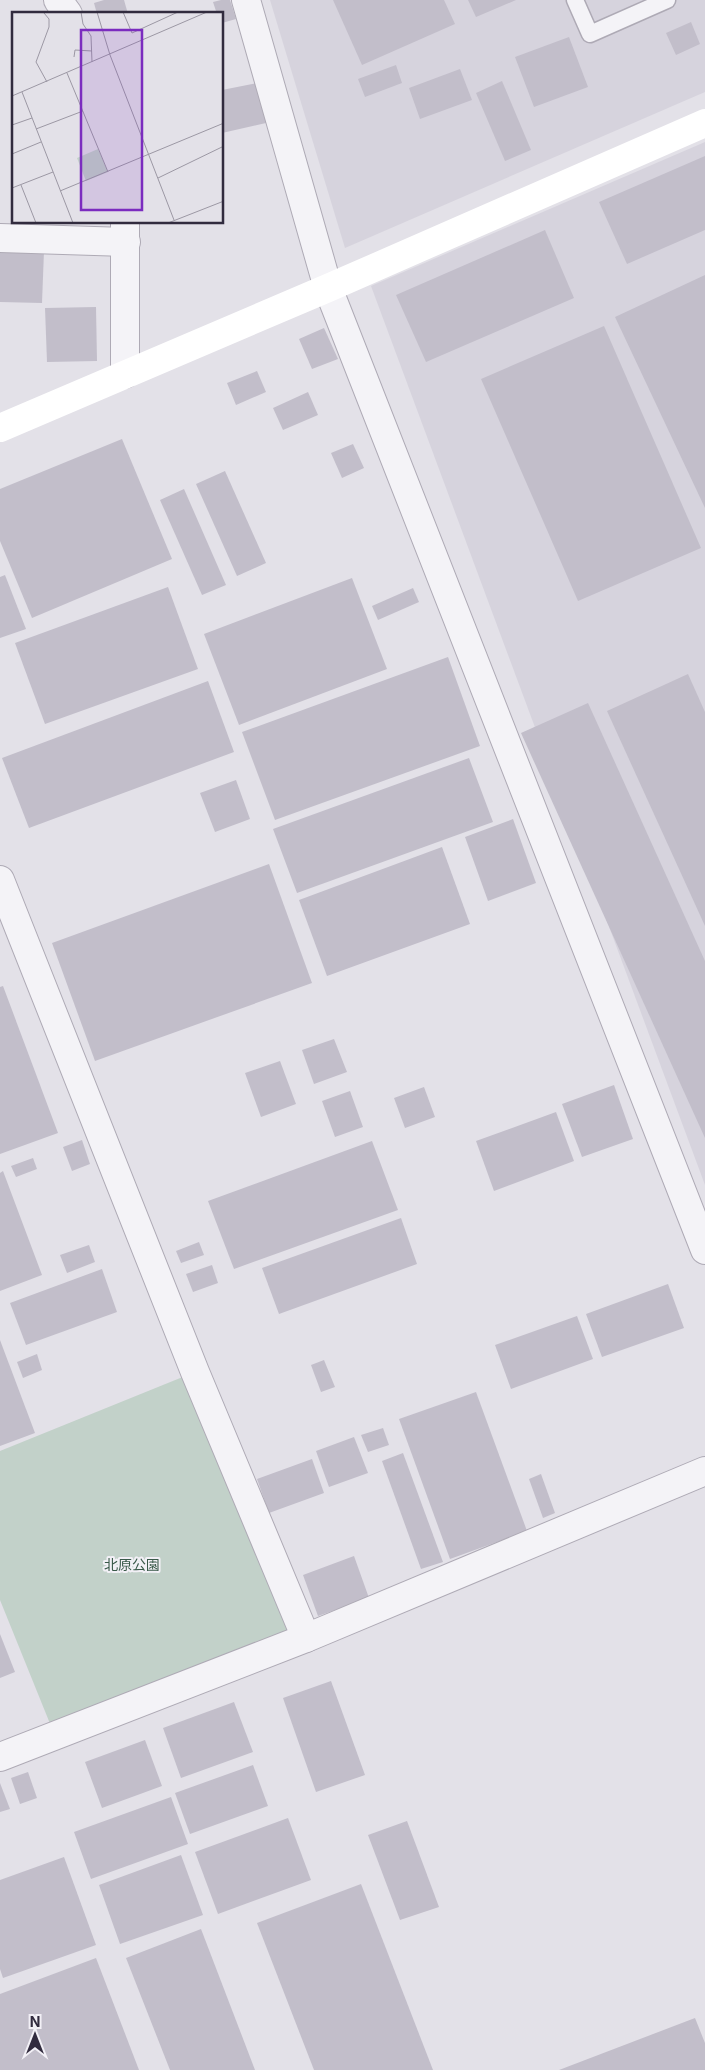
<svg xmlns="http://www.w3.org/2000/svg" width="705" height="2070" font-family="Inter,'Noto Sans JP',sans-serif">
<rect width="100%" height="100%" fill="#e3e1e8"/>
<g fill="#d6d3dd">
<polygon points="270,0 705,0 705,92 345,248"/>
<polygon points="705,142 705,1185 371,286"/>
</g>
<polygon fill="#c2d1c9" points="195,1372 306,1638 55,1736 0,1600 0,1451"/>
<g fill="#c2beca">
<polygon points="104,0 124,0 128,14 97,14 94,3"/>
<polygon points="221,0 230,0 236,19 222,23 222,14 217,14 213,2"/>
<polygon points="333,0 444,0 455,24 362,65"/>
<polygon points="468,0 516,0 476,17"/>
<polygon points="691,22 700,44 676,55 666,33"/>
<polygon points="569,37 588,87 534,107 515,57"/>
<polygon points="396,65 402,83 365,97 358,79"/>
<polygon points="460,69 472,100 420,119 409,88"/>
<polygon points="502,81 531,150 505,161 476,93"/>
<polygon points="257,83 266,123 222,133 222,90"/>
<polygon points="705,156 705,230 627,264 599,202"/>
<polygon points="545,230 574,298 426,362 396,295"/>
<polygon points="0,249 44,251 42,303 0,302"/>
<polygon points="705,275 705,508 615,317"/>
<polygon points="96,307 97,361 47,362 45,308"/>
<polygon points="604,326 701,548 578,601 481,379"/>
<polygon points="324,328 338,359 312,369 299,339"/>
<polygon points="257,371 266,392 236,405 227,383"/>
<polygon points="308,392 318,415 283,430 273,408"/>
<polygon points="122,439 172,559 32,618 0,541 0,489"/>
<polygon points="353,444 364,468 342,478 331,453"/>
<polygon points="225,471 266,563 237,576 196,484"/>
<polygon points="184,489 226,585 202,595 160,500"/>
<polygon points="5,575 26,629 0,638 0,577"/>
<polygon points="352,578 387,669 239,725 204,634"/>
<polygon points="168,587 198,669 45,724 15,643"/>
<polygon points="413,588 419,602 378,620 372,606"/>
<polygon points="448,657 480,746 275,820 242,732"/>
<polygon points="688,674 705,712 705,926 607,711"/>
<polygon points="208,681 234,752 29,828 2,758"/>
<polygon points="588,703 705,961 705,1138 521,733"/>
<polygon points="469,758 493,822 297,893 273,829"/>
<polygon points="236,780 250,819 215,832 200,793"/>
<polygon points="513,819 536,883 488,901 465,837"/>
<polygon points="442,847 470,924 327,976 299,900"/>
<polygon points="269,864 312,983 95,1061 52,943"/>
<polygon points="3,986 58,1133 0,1154 0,987"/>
<polygon points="334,1039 347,1072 314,1084 302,1050"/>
<polygon points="280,1061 296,1104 261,1117 245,1073"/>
<polygon points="614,1085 633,1139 582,1157 562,1104"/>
<polygon points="424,1087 435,1117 405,1128 394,1098"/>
<polygon points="350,1091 363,1127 335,1137 322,1101"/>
<polygon points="556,1112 574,1161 494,1191 476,1141"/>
<polygon points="82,1140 90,1164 72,1171 63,1147"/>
<polygon points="372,1141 398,1210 234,1269 208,1201"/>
<polygon points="33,1158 37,1169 16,1177 11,1166"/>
<polygon points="3,1171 42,1275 0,1291 0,1173"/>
<polygon points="401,1218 417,1264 279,1314 262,1268"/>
<polygon points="199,1242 204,1255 181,1263 176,1251"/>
<polygon points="89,1245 95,1262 67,1273 60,1255"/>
<polygon points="212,1265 218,1283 193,1292 186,1274"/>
<polygon points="102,1269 117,1312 26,1345 10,1303"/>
<polygon points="668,1284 684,1328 602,1357 586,1314"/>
<polygon points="577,1316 593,1359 511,1389 495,1345"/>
<polygon points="0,1340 35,1433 0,1446"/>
<polygon points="37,1354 42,1370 23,1378 17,1362"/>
<polygon points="324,1360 335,1387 321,1392 311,1365"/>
<polygon points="476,1392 527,1531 450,1559 399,1419"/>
<polygon points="383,1428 389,1445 368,1452 361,1435"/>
<polygon points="354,1437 368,1473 329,1487 316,1451"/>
<polygon points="403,1453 443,1562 421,1569 382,1461"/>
<polygon points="312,1459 324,1493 269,1513 257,1479"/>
<polygon points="541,1474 555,1513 543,1518 529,1479"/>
<polygon points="354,1556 369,1598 318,1616 303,1575"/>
<polygon points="0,1634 15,1672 0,1678"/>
<polygon points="331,1681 365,1775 316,1792 283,1698"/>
<polygon points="234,1702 253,1752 181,1778 163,1728"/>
<polygon points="145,1740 162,1786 102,1808 85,1762"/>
<polygon points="253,1765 268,1806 190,1834 175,1793"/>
<polygon points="28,1772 37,1798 20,1804 11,1778"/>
<polygon points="0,1783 10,1809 0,1812"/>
<polygon points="171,1797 188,1844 91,1879 74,1832"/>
<polygon points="288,1818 311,1880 218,1914 195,1852"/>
<polygon points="407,1821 439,1907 400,1920 368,1835"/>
<polygon points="181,1855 203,1915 120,1944 99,1885"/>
<polygon points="64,1857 96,1945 3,1978 0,1969 0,1880"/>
<polygon points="361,1884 433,2070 314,2070 257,1923"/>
<polygon points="201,1929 255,2070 170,2070 126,1958"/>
<polygon points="96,1958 139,2070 0,2070 0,1994"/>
<polygon points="695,2018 705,2043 705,2070 559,2070"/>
</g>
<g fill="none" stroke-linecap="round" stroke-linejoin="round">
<defs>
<polyline id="lane" points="575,0 590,34 667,0"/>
<g id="street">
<polyline points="58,0 68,14"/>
<polyline points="246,0 328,288 705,1250"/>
<polyline points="125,222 125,374"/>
<polyline points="0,238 126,242"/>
<polyline points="0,880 195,1372 306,1638"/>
<polyline points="0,1757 306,1638 705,1471"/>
</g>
</defs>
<use href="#lane" stroke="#aeaab5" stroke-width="19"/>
<use href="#street" stroke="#aeaab5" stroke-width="30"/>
<use href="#lane" stroke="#f4f3f7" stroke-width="16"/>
<use href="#street" stroke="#f4f3f7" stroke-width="28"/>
<polyline stroke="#fff" stroke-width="28" points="0,428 328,288 705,123"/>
</g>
<g text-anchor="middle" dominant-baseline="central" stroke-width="4" stroke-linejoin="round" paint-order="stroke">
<g font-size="14" fill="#395949" stroke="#f2f0f6">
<text x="132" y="1564">北原公園</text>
</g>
</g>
<g transform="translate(12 12)">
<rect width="211" height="211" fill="#e3e1e8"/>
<path d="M 86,137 L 96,160 L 74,169 L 65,146 Z" fill="#c2d1c9"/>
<path fill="none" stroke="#9c98a4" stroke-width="1" d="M 13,0 L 35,0M 69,0 L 71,12 L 79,24 L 80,50M 85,0 L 98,43 L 162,208M 111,0 L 120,21 L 166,0M 32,1 L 37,7 L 37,15 L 24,50 L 35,70M 62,45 L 63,38 L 80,39M 55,61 L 96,160M 10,80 L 61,211M 0,84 L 195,0M 0,113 L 20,106M 24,117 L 71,99M 0,142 L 29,130M 146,166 L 212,134M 9,173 L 24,211M 0,176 L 41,160M 48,179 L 212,111M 156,211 L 212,189"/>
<path fill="#7b2cbf" fill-opacity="0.15" stroke="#7b2cbf" stroke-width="2.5" d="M 69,18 L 130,18 L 130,198 L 69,198 Z"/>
<rect width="211" height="211" fill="none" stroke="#312b3e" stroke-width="2.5"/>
</g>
<g transform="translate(35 2035)" stroke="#f2f0f6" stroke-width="4" paint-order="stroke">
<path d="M0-4L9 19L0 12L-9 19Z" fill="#312b3e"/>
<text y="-8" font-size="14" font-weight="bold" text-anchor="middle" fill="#312b3e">N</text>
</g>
</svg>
